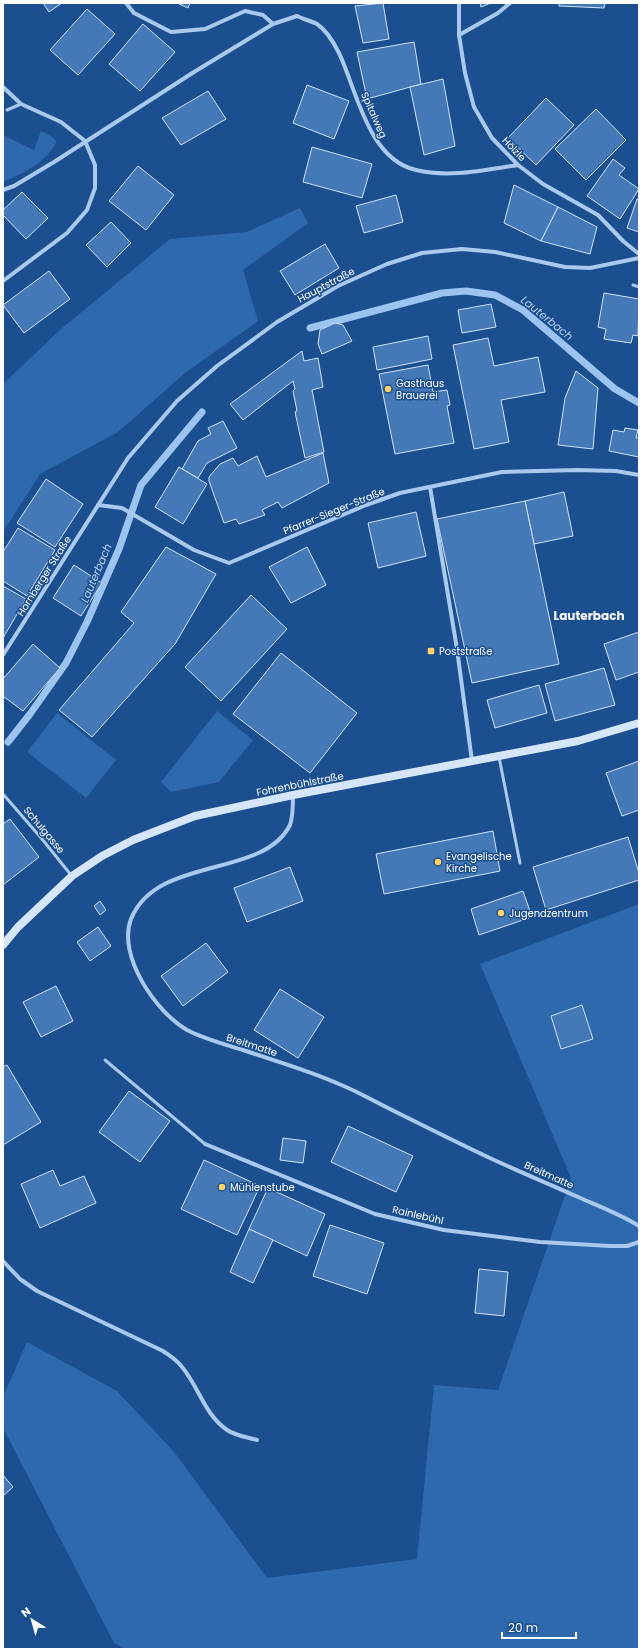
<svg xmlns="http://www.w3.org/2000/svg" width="642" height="1652" font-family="Poppins,sans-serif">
<rect width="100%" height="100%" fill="#1b4f8f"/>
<g fill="#2e69ad">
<path d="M 41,131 L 51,136 L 57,141 C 46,163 25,172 3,182 L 3,135 L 34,150 Z"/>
<polygon points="300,208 308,223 243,270 258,321 185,373 118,432 40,474 3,532 3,384 61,329 170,239 247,232"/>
<polygon points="217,711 253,740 219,782 171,792 161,782"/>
<polygon points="57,713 116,760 86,798 27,752"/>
<polygon points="639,904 639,1649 125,1649 114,1643 3,1428 3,1397 27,1342 117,1391 175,1453 267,1578 417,1559 434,1385 498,1390 571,1178 480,964"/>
</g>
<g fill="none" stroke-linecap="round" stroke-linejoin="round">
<g stroke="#9cc4f0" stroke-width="7">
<polyline points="310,328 442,293 466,291 495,295 523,310 615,389 639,403"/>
<polyline points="8,742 30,714 66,663 87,622 119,549 141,485 202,412"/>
</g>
</g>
<g fill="#4478b7" stroke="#cfe3fa">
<polygon points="43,3 62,3 49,12"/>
<polygon points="177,3 190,3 188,8"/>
<polygon points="383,3 389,39 363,43 355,6"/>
<polygon points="480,3 491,3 481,7"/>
<polygon points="559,3 605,3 604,8 559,6"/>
<polygon points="87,9 115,34 78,75 50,50"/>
<polygon points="143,24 175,52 140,91 109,64"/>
<polygon points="414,42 421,84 367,99 357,52"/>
<polygon points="443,79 455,146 424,155 410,87"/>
<polygon points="307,85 349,101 334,139 293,123"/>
<polygon points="208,91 226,119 181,145 162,118"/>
<polygon points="546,98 574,125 536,165 508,138"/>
<polygon points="596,109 626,140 586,180 555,149"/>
<polygon points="312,147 372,164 362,198 303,182"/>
<polygon points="613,159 625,168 619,175 639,189 620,219 587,196"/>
<polygon points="138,166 174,195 146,230 109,201"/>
<polygon points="514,185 558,207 541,241 504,223"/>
<polygon points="22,192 48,218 26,239 3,215 3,210"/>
<polygon points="396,195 403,222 364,233 356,206"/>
<polygon points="637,199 639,199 639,232 627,228"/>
<polygon points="558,207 597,227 590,254 541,241"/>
<polygon points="111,222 131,243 107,267 86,245"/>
<polygon points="325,244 339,268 295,295 280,271"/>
<polygon points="49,271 70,299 24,333 3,305"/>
<polygon points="604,293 639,299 638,336 633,335 631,343 604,339 606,329 598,327"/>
<polygon points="491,304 496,327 462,333 458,310"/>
<polygon points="335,323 343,325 352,341 322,354 318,344 320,330"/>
<polygon points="428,336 432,359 377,370 373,347"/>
<polygon points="488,338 494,366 538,357 545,392 501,400 509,442 474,449 453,345"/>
<polygon points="302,351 304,361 318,358 323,387 312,390 324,452 305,458 295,412 297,411 293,391 295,389 293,381 243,420 230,404"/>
<polygon points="428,365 433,392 447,390 450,405 447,406 454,443 395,454 379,374"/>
<polygon points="576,371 598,388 593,449 558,445 565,398"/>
<polygon points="223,421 237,448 207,463 198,478 182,469 198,441 211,434 208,428"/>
<polygon points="625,428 638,430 636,438 639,438 639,457 609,451 613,430 624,432"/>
<polygon points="323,453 329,483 282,508 278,502 262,510 265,515 239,524 236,519 224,523 209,481 209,477 220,464 233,458 238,466 257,456 266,477"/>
<polygon points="179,467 207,484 183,524 155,507"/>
<polygon points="46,479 83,504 55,547 17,523"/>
<polygon points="564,492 573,536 534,544 525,501"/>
<polygon points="525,501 559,664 472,683 437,519"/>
<polygon points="416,512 426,556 378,568 368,523"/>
<polygon points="18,528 55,550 27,596 3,581 3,552"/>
<polygon points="166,547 216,574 175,644 92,737 59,710 134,623 121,612"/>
<polygon points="307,547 326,585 291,603 269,567"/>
<polygon points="74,565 102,583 81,616 53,598"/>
<polygon points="3,586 26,599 3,638"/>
<polygon points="251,595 287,629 221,701 185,667"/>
<polygon points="639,632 639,672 616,680 604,644"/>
<polygon points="33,644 60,668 23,711 3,696 3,679"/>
<polygon points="281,653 357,713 310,773 233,714"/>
<polygon points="604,668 615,705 555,721 545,684"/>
<polygon points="539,685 547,713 495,728 487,700"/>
<polygon points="639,761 639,810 622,816 606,773"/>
<polygon points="10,819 39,857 3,885 3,824"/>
<polygon points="493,831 500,871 384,894 376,854"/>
<polygon points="628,837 639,873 639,880 546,910 533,867"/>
<polygon points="290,867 303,901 247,922 234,888"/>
<polygon points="523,891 532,917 479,935 471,909"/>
<polygon points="100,901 106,910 100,915 94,906"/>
<polygon points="98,927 111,946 90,961 77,942"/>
<polygon points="206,943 228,972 183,1006 161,976"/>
<polygon points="56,986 73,1021 41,1037 23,1002"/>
<polygon points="280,989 324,1017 298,1058 254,1030"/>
<polygon points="582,1005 593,1039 561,1049 551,1016"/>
<polygon points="7,1065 41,1122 3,1145 3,1067"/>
<polygon points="129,1091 170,1121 140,1162 99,1132"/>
<polygon points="348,1126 413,1156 396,1192 331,1162"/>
<polygon points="283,1138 306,1141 303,1163 280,1160"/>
<polygon points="204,1160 260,1186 237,1235 181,1209"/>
<polygon points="53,1170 60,1186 84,1176 96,1203 40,1228 21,1184"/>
<polygon points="268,1188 325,1214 307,1256 249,1229"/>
<polygon points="330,1225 384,1243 367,1294 313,1276"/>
<polygon points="249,1229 273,1240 253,1283 230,1272"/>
<polygon points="479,1269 508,1272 504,1316 475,1313"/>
<polygon points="3,1475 13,1487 3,1496"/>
</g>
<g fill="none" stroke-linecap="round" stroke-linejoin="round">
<g stroke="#a9c9ee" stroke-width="3">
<polyline points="7,110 21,104"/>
<polyline points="633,285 639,287"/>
<polyline points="499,757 520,863"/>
<polyline points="3,794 42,839 71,875"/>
<polyline points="105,1060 205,1144"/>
</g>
<g stroke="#a9c9ee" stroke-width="4">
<polyline points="126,3 134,13 171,32 205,29 245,11 263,15 273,24"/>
<polyline points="459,3 459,35 465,73 474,107 492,138 518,165 543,184 598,215 623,241 639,254"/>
<polyline points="459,35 498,13 510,3"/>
<polyline points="3,87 21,104 61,122 85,141 95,165 95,188 87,210 67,233 3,281"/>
<path d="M 3,190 L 14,186 L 54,162 L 194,72 L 273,24 L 297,16 C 303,19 311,21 317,24 C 326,30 334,43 339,53 C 357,91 368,159 416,170 C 449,178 484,170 518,165"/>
<polyline points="430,487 457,649 472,761"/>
<polyline points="98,505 122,508 194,550 229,563 366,505 400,493 502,472 578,470 616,471 639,475"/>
<polyline points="3,655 128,458 177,401 217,366 277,322 338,286 387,264 422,253 462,249 495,252 565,267 590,268 639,258"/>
<path d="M 293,795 C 293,804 293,817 290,825 C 263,879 157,855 131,919 C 117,956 156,1012 187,1030 C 204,1039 224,1044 243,1050 C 275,1061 308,1070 339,1084 C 359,1092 377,1103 396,1112 C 428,1128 460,1144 492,1159 C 520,1172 549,1184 578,1197 C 598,1206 620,1214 639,1226"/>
<polyline points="205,1144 375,1214 444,1230 540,1242 610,1246 627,1246 639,1242"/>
<path d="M 3,1261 L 20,1279 L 37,1291 L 163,1351 C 170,1356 177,1360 182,1367 C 199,1387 204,1414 227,1430 C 236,1436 247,1437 257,1440"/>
</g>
<polyline stroke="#d6e6fa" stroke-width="8" points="3,945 18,927 72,876 102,856 133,840 195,816 293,795 578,741 639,723"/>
</g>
<g fill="#ffd166" stroke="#1b4f8f" stroke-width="1.5">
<circle cx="388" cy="389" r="4"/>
<rect x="427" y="647" width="8" height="8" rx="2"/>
<circle cx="438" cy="862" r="4"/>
<circle cx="501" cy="913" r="4"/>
<circle cx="222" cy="1187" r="4"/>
</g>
<g text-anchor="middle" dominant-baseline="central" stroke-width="3" stroke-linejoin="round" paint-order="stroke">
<g font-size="10" fill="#fff" stroke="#1b4f8f">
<text transform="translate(374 115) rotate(66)">Spitalweg</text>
<text transform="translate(514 149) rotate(46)">Hölzle</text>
<text transform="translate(326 285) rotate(-28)">Hauptstraße</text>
<text transform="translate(334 511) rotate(-22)">Pfarrer-Sieger-Straße</text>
<text transform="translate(44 576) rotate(-58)">Hornberger Straße</text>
<text transform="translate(300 784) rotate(-11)">Fohrenbühlstraße</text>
<text transform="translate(44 830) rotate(50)">Schulgasse</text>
<text transform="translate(252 1045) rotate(18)">Breitmatte</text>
<text transform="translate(549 1175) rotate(24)">Breitmatte</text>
<text transform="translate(418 1215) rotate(13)">Rainlebühl</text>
</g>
<g font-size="10" fill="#fff" stroke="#1b4f8f" text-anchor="start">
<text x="396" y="383">Gasthaus<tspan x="396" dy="12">Brauerei</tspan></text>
<text x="439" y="651">Poststraße</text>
<text x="446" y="856">Evangelische<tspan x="446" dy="12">Kirche</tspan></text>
<text x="509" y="913">Jugendzentrum</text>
<text x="230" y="1187">Mühlenstube</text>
</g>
<g font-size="11" font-style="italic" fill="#b5d3f5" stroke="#1b4f8f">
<text transform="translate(547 318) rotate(39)">Lauterbach</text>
<text transform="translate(96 573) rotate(-67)">Lauterbach</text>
</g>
<g font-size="12" font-weight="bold" fill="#fff" stroke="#1b4f8f">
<text x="589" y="615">Lauterbach</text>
</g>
</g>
<rect width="642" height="1652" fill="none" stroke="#ffffff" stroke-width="8"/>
<g transform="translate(32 1620) rotate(323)" stroke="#1b4f8f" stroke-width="3" paint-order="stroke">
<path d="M0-3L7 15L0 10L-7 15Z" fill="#ffffff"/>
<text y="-6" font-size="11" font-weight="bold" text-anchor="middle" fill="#ffffff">N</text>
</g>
<path d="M502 1632v6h74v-6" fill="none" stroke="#ffffff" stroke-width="2"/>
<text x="508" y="1632" font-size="12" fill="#ffffff" stroke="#1b4f8f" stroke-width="3" paint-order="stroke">20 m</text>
</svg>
